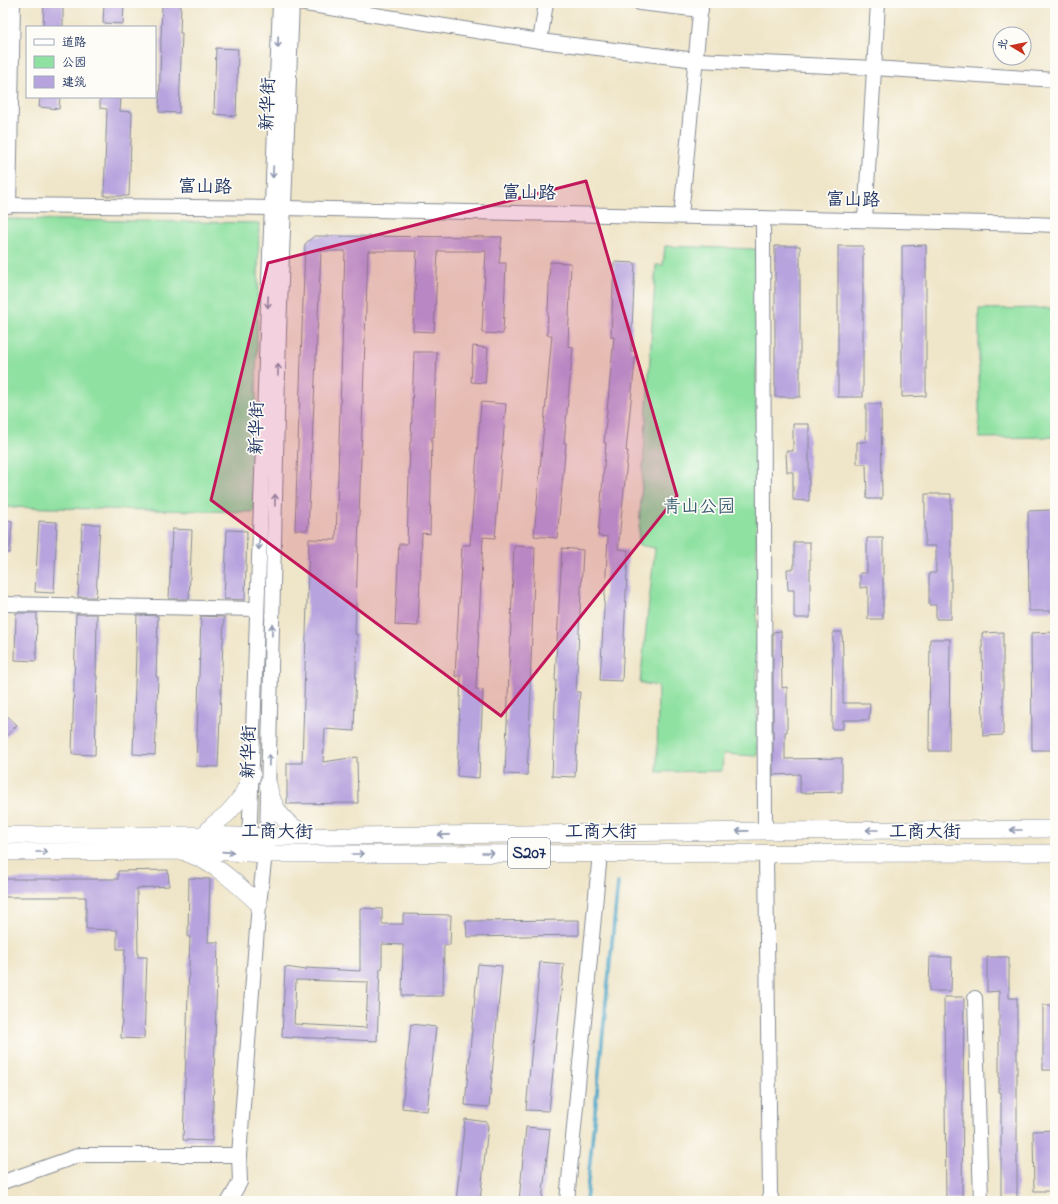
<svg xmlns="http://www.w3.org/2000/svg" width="1058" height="1204" font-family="'Indie Flower','LXGW WenKai TC',sans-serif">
<rect width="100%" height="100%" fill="#fdfcf7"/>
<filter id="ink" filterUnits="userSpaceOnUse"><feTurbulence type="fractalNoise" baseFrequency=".025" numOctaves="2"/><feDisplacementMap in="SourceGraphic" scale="8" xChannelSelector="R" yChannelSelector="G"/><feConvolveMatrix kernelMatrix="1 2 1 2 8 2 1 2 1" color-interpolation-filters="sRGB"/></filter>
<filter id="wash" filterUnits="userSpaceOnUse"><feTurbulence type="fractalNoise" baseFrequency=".012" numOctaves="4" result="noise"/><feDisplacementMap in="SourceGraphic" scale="16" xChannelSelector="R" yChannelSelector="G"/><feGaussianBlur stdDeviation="0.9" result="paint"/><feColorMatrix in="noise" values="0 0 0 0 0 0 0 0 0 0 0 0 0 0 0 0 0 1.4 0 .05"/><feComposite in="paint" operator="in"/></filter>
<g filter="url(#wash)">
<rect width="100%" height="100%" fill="#efe5c8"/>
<g fill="#8fe1a1" stroke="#558880">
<polygon points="3,219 259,223 254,512 3,507"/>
<polygon points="665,246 756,249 757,756 723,754 722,771 657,772 658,686 640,683 655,548 638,545 656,265 663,265"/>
<polygon points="1055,308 1055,437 979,438 979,309"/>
</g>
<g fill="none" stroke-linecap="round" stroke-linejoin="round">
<polyline stroke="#4aa5c8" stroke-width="3.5" points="586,1201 618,883"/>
</g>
<g id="blocks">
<g fill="#b7a3de" fill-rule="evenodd">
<polygon points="44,3 63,3 63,27 43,27"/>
<polygon points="104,3 124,3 123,24 103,23"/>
<polygon points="162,3 181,3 180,33 182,33 179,113 159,112"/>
<polygon points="216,48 238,49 236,116 214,114"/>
<polygon points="40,97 60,97 59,109 39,107"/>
<polygon points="100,97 121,97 120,111 132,112 129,196 104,196 107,109 100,108"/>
<polygon points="314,236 502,237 499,263 506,263 503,334 482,333 486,251 438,251 434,332 413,331 417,251 368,251 355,634 357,634 354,731 325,729 323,762 357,757 358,803 287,804 287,763 302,763 309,539 336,540 345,251 321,251 308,530 295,530 305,244"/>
<polygon points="926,245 926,396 902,397 902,246"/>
<rect x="775" y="246" width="25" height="151"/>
<rect x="838" y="246" width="25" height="151"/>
<polygon points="550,262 571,263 568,346 573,347 564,443 566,443 557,538 534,536 552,335 547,335"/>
<polygon points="614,262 635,263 631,351 636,351 626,451 628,451 618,549 628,550 622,681 600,680 608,537 598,536 606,443 604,443 614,337 611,337"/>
<polygon points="473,346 488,348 485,383 471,382"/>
<polygon points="414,352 437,352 434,437 432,437 430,534 422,533 418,626 395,625 399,544 407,544 410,442 411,442"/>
<polygon points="481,402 506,404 495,538 483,537 476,689 483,690 479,778 457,776 461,676 455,676 462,545 470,545"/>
<polygon points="866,404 881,404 882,499 867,499 866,464 857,464 857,442 866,442"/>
<polygon points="793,424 809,424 809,501 793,500 793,472 787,472 786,451 793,451"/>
<polygon points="925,494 951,494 951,619 936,619 936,605 929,605 929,573 936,573 936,546 925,546"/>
<polygon points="1052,510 1053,611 1029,611 1028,511"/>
<polygon points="3,520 12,521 10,553 3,553"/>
<polygon points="39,521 57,522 54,593 35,592"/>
<polygon points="82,524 100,524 96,597 78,597"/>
<polygon points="172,529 192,530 189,599 169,599"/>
<polygon points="227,530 247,531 245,600 224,599"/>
<polygon points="867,538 883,538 883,619 868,619 868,587 860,588 860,573 867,573"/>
<polygon points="794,542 810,542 810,618 794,618 794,590 788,590 787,569 794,569"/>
<polygon points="514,546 535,547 530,689 531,689 527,775 505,774"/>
<polygon points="562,548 583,550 576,692 580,692 575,777 552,776 556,680 555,680"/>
<polygon points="16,613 37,613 36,661 15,660"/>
<polygon points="76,614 97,614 96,676 97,676 95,755 72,754"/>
<polygon points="137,615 158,616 156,677 158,677 155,755 133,754"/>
<polygon points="201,616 224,617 218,767 196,766"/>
<polygon points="781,631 782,688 787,687 787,732 785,732 785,759 842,758 842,792 800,793 800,774 773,775 773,632"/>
<polygon points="833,632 842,632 843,654 843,703 870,703 869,720 843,720 843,729 832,729"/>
<polygon points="1003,632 1003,735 983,736 982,633"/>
<polygon points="1055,632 1054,750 1032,750 1031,633"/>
<polygon points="930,639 950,639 949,751 929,751"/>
<polygon points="3,712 17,725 3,740"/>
<polygon points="168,870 169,886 137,888 138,957 147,957 144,1039 121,1038 125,949 117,949 117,930 86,929 86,897 3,897 3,879 118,879 118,871"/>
<polygon points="189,878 210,879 208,942 218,942 212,1141 183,1140 190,937 188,937"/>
<path d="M 360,908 L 382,909 L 382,924 L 403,924 L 403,914 L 451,915 L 450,945 L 444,945 L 443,996 L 402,996 L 403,945 L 382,944 L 382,969 L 380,969 L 377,1041 L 293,1037 L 293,1038 L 282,1037 L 285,967 L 306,970 L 306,968 L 360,971 ZM 296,980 L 368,982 L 366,1028 L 294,1024 Z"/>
<polygon points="579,920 579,935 467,937 466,921"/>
<polygon points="930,957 952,957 951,991 929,991"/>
<polygon points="987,957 1009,957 1009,998 1017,998 1017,1198 1001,1198 1001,1092 999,1092 999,991 987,992"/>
<polygon points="540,962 564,964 549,1111 526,1110"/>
<polygon points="478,964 502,966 489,1107 465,1105"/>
<polygon points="944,997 964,997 962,1199 946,1199"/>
<rect x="1043" y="1005" width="12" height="65"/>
<polygon points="411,1024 436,1027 427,1111 402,1108"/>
<polygon points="465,1119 487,1122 487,1126 488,1126 480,1201 456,1201"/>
<polygon points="526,1127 550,1129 542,1201 519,1201"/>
<polygon points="1055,1130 1055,1191 1034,1191 1033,1131"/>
</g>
</g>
</g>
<g filter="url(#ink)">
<use href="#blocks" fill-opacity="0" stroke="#858a93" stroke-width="1"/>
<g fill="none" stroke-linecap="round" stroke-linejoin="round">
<defs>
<g id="minor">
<polyline points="299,3 540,41 696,60 874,68 1055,80"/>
<polyline points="640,3 701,10"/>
<polyline points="540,41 546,3"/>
<polyline points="3,205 284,208 1032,224 1055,225"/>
<polyline points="9,206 13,3"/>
<polyline points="681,216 701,3"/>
<polyline points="763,218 765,831"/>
<polyline points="865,220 878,3"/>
<polyline points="3,604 257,609"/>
<polyline points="249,846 267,331 280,3"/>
<polyline points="766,854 770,1194 772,1201"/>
<polyline points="975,998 981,1201"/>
<polyline points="3,1182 80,1155 239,1155"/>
<polyline points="229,1201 240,1182 239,1155 259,904 267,837 279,331 292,3"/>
<polyline points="567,1201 600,853"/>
</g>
<g id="major">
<path d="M 268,784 C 272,809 286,827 310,835"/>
<polyline points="3,835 204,835 267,837 765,831 1055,829"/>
<polyline points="204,835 213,825 227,814 235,805 242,796 252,775"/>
<polyline points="3,852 211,851 265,854 1055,853"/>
<path d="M 187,853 C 217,864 236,883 259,904"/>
</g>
</defs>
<use href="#minor" stroke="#858a93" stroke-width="16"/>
<use href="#major" stroke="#858a93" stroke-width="18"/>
<use href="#minor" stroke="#fff" stroke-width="14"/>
<use href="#major" stroke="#fff" stroke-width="17"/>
</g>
<defs><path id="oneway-shaft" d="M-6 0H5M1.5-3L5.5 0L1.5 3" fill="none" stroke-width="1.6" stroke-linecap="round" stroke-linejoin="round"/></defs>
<g stroke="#8d97ae">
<use href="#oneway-shaft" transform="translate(278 42) rotate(92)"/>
<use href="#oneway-shaft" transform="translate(273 172) rotate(92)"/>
<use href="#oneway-shaft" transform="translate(268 302) rotate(92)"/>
<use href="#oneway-shaft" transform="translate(278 370) rotate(-89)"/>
<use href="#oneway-shaft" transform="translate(275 500) rotate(-89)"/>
<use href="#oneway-shaft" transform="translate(259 544) rotate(92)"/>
<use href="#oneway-shaft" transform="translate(272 630) rotate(-89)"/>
<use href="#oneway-shaft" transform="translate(269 760) rotate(-89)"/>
<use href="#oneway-shaft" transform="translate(872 830) rotate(180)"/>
<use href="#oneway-shaft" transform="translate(1016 830) rotate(180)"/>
<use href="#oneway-shaft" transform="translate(742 831) rotate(179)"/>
<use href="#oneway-shaft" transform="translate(444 835) rotate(179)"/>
<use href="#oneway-shaft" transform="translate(42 852)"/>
<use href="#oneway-shaft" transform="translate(228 852) rotate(4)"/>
<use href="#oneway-shaft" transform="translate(488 853)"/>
<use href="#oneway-shaft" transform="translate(358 854)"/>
</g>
</g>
<path fill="#c2185b" fill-opacity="0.2" stroke="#c2185b" stroke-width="3" stroke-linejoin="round" d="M 586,181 L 677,496 L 501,716 L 211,500 L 268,263 Z"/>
<g text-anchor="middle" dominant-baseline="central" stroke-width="3.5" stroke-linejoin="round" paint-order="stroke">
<rect fill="#fdfcf7" stroke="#5f6c8c" stroke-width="1" x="508" y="838" width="42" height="30" rx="3"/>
<g font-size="17" font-weight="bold" fill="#1b2f5e">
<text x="529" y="853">S207</text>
</g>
<g font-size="18" fill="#1b2f5e" stroke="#fdfcf7">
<text transform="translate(269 104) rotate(-88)">新华街</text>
<text transform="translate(205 188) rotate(1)">富山路</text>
<text transform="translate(529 194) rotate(1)">富山路</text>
<text transform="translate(853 201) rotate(1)">富山路</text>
<text transform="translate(258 428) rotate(-89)">新华街</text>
<text transform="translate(250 752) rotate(-89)">新华街</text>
<text transform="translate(277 833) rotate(1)">工商大街</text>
<text x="601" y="833">工商大街</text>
<text x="925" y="833">工商大街</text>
</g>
<g font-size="18" fill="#385c6f" stroke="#fdfcf7">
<text x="699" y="508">青山公园</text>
</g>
</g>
<rect width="1058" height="1204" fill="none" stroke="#fdfcf7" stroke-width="16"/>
<rect x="26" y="26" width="130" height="72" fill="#fdfcf7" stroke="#a3aaba"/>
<rect x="34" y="39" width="20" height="6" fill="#ffffff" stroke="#a3aaba"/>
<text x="62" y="46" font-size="12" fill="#1b2f5e">道路</text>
<rect x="34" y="56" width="20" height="12" fill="#8fe1a1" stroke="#a3aaba"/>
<text x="62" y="66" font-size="12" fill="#1b2f5e">公园</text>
<rect x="34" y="76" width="20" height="12" fill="#b7a3de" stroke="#a3aaba"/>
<text x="62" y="86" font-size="12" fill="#1b2f5e">建筑</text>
<g transform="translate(1012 46) rotate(280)"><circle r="19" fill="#fdfcf7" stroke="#a3aaba"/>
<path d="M0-3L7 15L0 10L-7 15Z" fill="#c8321e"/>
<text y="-6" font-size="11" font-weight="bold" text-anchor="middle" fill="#1b2f5e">北</text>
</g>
</svg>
